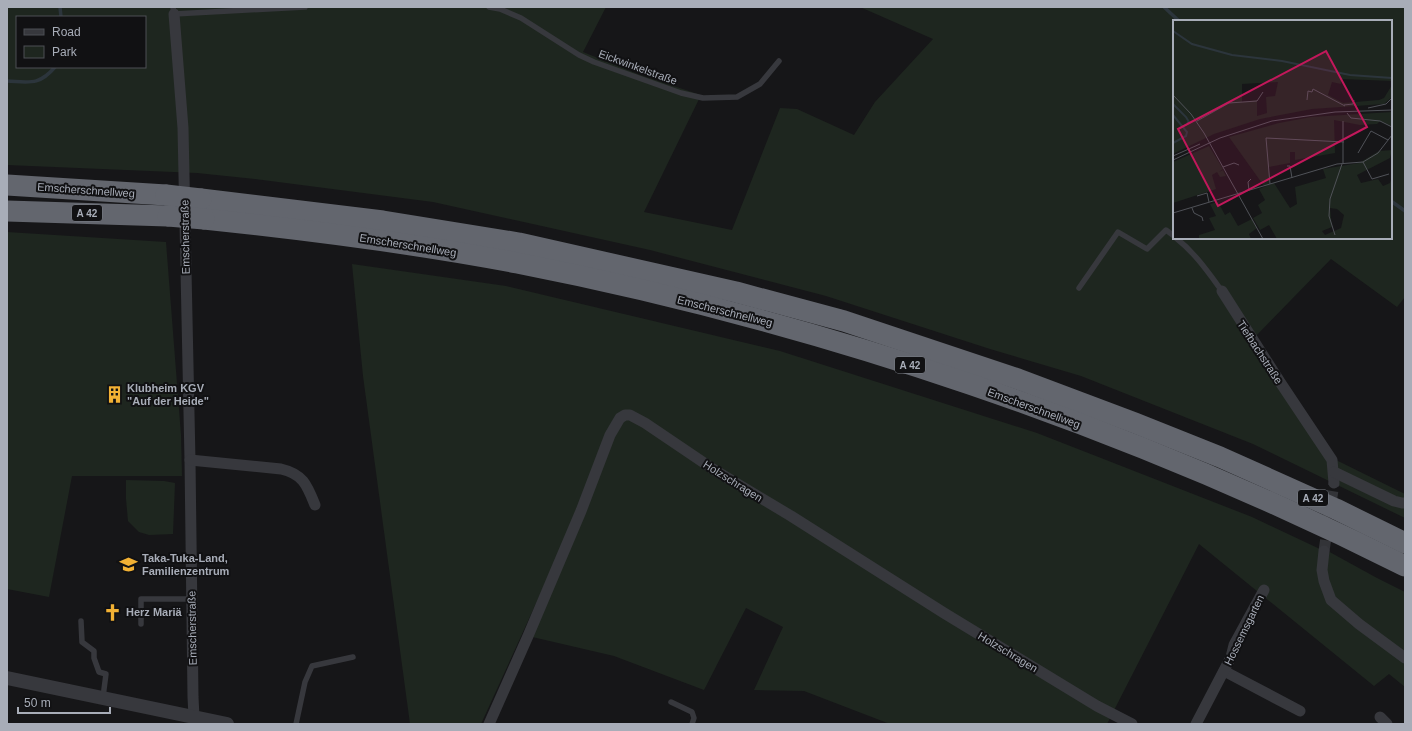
<svg xmlns="http://www.w3.org/2000/svg" width="1412" height="731" font-family="Helvetica,sans-serif">
<rect width="100%" height="100%" fill="#161618"/>
<g fill="#1e261f" fill-rule="evenodd">
<path d="M 7,7 L 606,7 L 583,52 L 640,75 L 701,95 L 644,212 L 732,230 L 780,108 L 797,109 L 854,135 L 875,102 L 933,39 L 860,7 L 1405,7 L 1405,297 L 1397,307 L 1331,259 L 1253,339 L 1334,459 L 1405,494 L 1405,518 L 1253,444 L 1081,376 L 990,349 L 826,296 L 650,250 L 433,202 L 255,179 L 197,173 L 7,165 ZM 17,17 L 145,17 L 145,67 L 17,67 ZM 1174,21 L 1391,21 L 1391,238 L 1174,238 Z"/>
<polygon points="7,232 166,242 181,435 182,476 72,476 49,597 7,589"/>
<polygon points="352,264 506,286 780,351 1037,433 1252,517 1322,550 1330,599 1405,659 1405,687 1389,674 1374,686 1199,544 1107,724 890,724 804,691 754,690 783,627 746,608 704,690 614,656 528,636 585,496 481,724 410,724 363,376"/>
<polygon points="126,480 164,481 175,483 173,534 149,535 139,532 128,521 126,499"/>
<polygon points="1326,550 1377,578 1405,592 1405,657 1333,599 1324,560"/>
</g>
<g fill="none" stroke-linecap="round" stroke-linejoin="round">
<g stroke="#2c353c" stroke-width="3.5">
<polyline points="60,7 61,17"/>
<polyline points="1164,7 1179,21"/>
<path d="M 7,81 C 29,82 39,86 55,67"/>
<polyline points="1391,201 1405,211"/>
</g>
<polyline stroke="#333438" stroke-width="11" stroke-dasharray="11 5.5" stroke-linecap="butt" points="1324,551 1334,483"/>
<g stroke="#37383d" stroke-width="5.5">
<polyline points="173,7 174,14 305,7"/>
<polyline points="489,7 500,9 521,18 579,55 594,62 681,93 703,98 737,97 760,84 779,61"/>
<path d="M 1176,238 C 1195,253 1208,272 1222,291"/>
<polyline points="1079,288 1118,232 1147,249 1166,230 1174,236"/>
<polyline points="81,621 82,642 94,651 94,658 99,672 106,674 103,697"/>
<polyline points="141,624 141,599 192,599"/>
<polyline points="671,702 692,712 694,718 692,724"/>
<polyline points="296,724 305,682 312,666 353,657"/>
</g>
<g stroke="#37383d" stroke-width="11">
<polyline points="174,14 183,128 190,460 193,697 194,717"/>
<polyline points="1222,291 1280,382 1332,460 1334,483"/>
<path d="M 190,460 L 281,469 C 303,474 307,485 315,505"/>
<polyline points="1334,472 1394,501 1402,503 1405,503"/>
<polyline points="1324,551 1322,570 1324,581 1331,600 1359,624 1405,658"/>
<polyline points="1224,671 1300,711"/>
<polyline points="1380,717 1387,724"/>
<polyline points="489,724 528,636 581,511 610,435 620,418 625,415 630,415 645,423 716,471 791,516 944,613 1097,706 1132,724"/>
<polyline points="1196,724 1231,657 1234,645 1264,590"/>
</g>
<polyline stroke="#37383d" stroke-width="14" points="7,678 227,724"/>
<g stroke="#63666e" stroke-width="21">
<polyline points="7,185 166,195"/>
<polyline points="201,199 383,221 519,243 736,292 844,321 1018,379 1135,423 1220,457 1336,509 1405,543"/>
<polyline points="7,211 168,216"/>
<path d="M 204,219 C 308,230 413,243 517,263 C 824,323 1125,426 1405,566"/>
</g>
<g stroke="#63666e" stroke-width="21">
<polyline points="166,195 201,199"/>
<polyline points="168,216 204,219"/>
</g>
</g>
<defs>
<symbol id="building-bare" viewBox="-9 -9 18 18"><path d="M-4-6H4V6H1V3H-1V6H-4ZM-2.5-4.3h1.7v1.8h-1.7ZM.8-4.3h1.7v1.8H.8ZM-2.5-1h1.7V.8h-1.7ZM.8-1h1.7V.8H.8Z" fill="#f2b134" stroke="#111113" stroke-width="2.5" paint-order="stroke"/></symbol>
<symbol id="school-bare" viewBox="-9 -9 18 18"><path d="M0-5L7-2L0 1L-7-2ZM-4 1L0 2.5L4 1V4Q0 6-4 4Z" fill="#f2b134" stroke="#111113" stroke-width="2.5" paint-order="stroke"/></symbol>
<symbol id="church-bare" viewBox="-9 -9 18 18"><path d="M-1.2-6h2.4v3.5h3.3v2.4h-3.3V6h-2.4V-.1h-3.3v-2.4h3.3Z" fill="#f2b134" stroke="#111113" stroke-width="2.5" paint-order="stroke"/></symbol>
</defs>
<g fill-rule="evenodd">
<use href="#building-bare" x="102" y="382" width="25" height="25"/>
<use href="#school-bare" x="116" y="552" width="25" height="25"/>
<use href="#church-bare" x="100" y="600" width="25" height="25"/>
</g>
<g text-anchor="middle" dominant-baseline="central" stroke-width="4" stroke-linejoin="round" paint-order="stroke">
<g fill="#111113" stroke="#7b7e86" stroke-width="1">
<rect x="72" y="205" width="30" height="16" rx="3"/>
<rect x="895" y="357" width="30" height="16" rx="3"/>
<rect x="1298" y="490" width="30" height="16" rx="3"/>
</g>
<g font-size="10" font-weight="bold" fill="#a8adb8">
<text x="87" y="213">A 42</text>
<text x="910" y="365">A 42</text>
<text x="1313" y="498">A 42</text>
</g>
<g font-size="11" fill="#a8adb8" stroke="#111113">
<text transform="translate(638 67) rotate(20)">Eickwinkelstraße</text>
<text transform="translate(86 190) rotate(4)">Emscherschnellweg</text>
<text transform="translate(185 237) rotate(-91)">Emscherstraße</text>
<text transform="translate(408 245) rotate(9)">Emscherschnellweg</text>
<text transform="translate(725 311) rotate(14)">Emscherschnellweg</text>
<text transform="translate(1260 352) rotate(57)">Tiefbachstraße</text>
<text transform="translate(1034 408) rotate(20)">Emscherschnellweg</text>
<text transform="translate(733 481) rotate(32)">Holzschragen</text>
<text transform="translate(192 628) rotate(-91)">Emscherstraße</text>
<text transform="translate(1244 630) rotate(-64)">Hossemsgarten</text>
<text transform="translate(1008 652) rotate(31)">Holzschragen</text>
</g>
<g font-size="11" font-weight="bold" fill="#a8adb8" stroke="#111113" text-anchor="start">
<text x="127" y="388">Klubheim KGV<tspan x="127" dy="13">"Auf der Heide"</tspan></text>
<text x="142" y="558">Taka-Tuka-Land,<tspan x="142" dy="13">Familienzentrum</tspan></text>
<text x="126" y="612">Herz Mariä</text>
</g>
</g>
<g transform="translate(1173 20)">
<rect width="219" height="219" fill="#161618"/>
<path d="M 0,0 L 219,0 L 219,61 L 169,59 L 168,64 L 159,62 L 155,75 L 170,83 L 206,80 L 211,78 L 219,65 L 218,78 L 211,84 L 139,89 L 87,99 L 41,114 L 0,134 ZM 105,62 L 102,76 L 93,77 L 94,93 L 84,96 L 84,80 L 69,82 L 69,64 ZM 219,92 L 219,106 L 207,101 L 204,104 L 187,105 L 161,100 L 162,133 L 122,140 L 122,132 L 117,132 L 117,143 L 96,147 L 96,165 L 91,166 L 56,117 L 106,103 L 138,97 ZM 36,126 L 50,149 L 46,152 L 50,150 L 53,156 L 47,157 L 44,152 L 39,155 L 43,169 L 0,183 L 0,142 ZM 219,130 L 217,138 L 184,155 L 188,163 L 205,159 L 210,166 L 217,163 L 219,156 L 219,219 L 104,219 L 96,205 L 87,210 L 80,198 L 89,193 L 85,185 L 92,180 L 86,169 L 101,163 L 117,188 L 124,184 L 122,167 L 153,158 L 150,149 L 186,143 L 206,131 ZM 156,179 L 157,188 L 164,189 L 171,195 L 168,208 L 152,215 L 149,211 L 159,207 ZM 45,182 L 52,195 L 57,192 L 65,206 L 79,199 L 84,208 L 76,214 L 78,219 L 24,219 L 26,218 L 26,215 L 42,210 L 36,198 L 43,196 L 37,184 Z" fill="#1e261f" fill-rule="evenodd"/>
<path fill="none" stroke="#2c353c" stroke-width="2" d="M 0,11 L 19,24 L 59,35 L 109,41 L 177,55 L 219,58M 0,84 L 13,97 L 16,102 L 14,103M 0,95 L 14,112 L 13,116 L 0,123"/>
<path fill="none" stroke="#505258" stroke-width="1" d="M 0,75 L 18,94 L 31,113 L 90,219M 134,80 L 135,71 L 139,72 L 140,69 L 172,86M 171,85 L 180,84 L 181,80M 195,88 L 213,84 L 219,78M 174,93 L 178,98 L 207,101 L 219,107M 24,101 L 56,83 L 84,81 L 90,72M 170,101 L 170,143M 185,133 L 198,111 L 215,120M 0,136 L 27,124M 0,140 L 47,118 L 99,101 L 162,92 L 219,90M 190,142 L 199,159 L 216,154M 114,146 L 117,146 L 119,158M 50,147 L 61,143 L 66,145M 97,164 L 93,118 L 171,122M 76,170 L 75,162 L 78,159M 24,176 L 34,173 L 36,182M 19,188 L 21,193 L 29,197 L 30,201M 0,193 L 164,144 L 190,142 L 205,133 L 219,115M 162,215 L 156,196 L 157,179 L 169,144"/>
<path fill="#c2185b" fill-opacity="0.15" stroke="#c2185b" stroke-width="2" d="M 153,31 L 194,107 L 45,186 L 5,109 Z"/>
<rect width="219" height="219" fill="none" stroke="#a8adb8" stroke-width="2"/>
</g>
<rect width="1412" height="731" fill="none" stroke="#a8adb8" stroke-width="16"/>
<rect x="16" y="16" width="130" height="52" fill="#111113" stroke="#4d4f55"/>
<rect x="24" y="29" width="20" height="6" fill="#37383d" stroke="#4d4f55"/>
<text x="52" y="36" font-size="12" fill="#a8adb8">Road</text>
<rect x="24" y="46" width="20" height="12" fill="#1e261f" stroke="#4d4f55"/>
<text x="52" y="56" font-size="12" fill="#a8adb8">Park</text>
<path d="M18 707v6h92v-6" fill="none" stroke="#a8adb8" stroke-width="2"/>
<text x="24" y="707" font-size="12" fill="#a8adb8" stroke="#111113" stroke-width="3" paint-order="stroke">50 m</text>
</svg>
